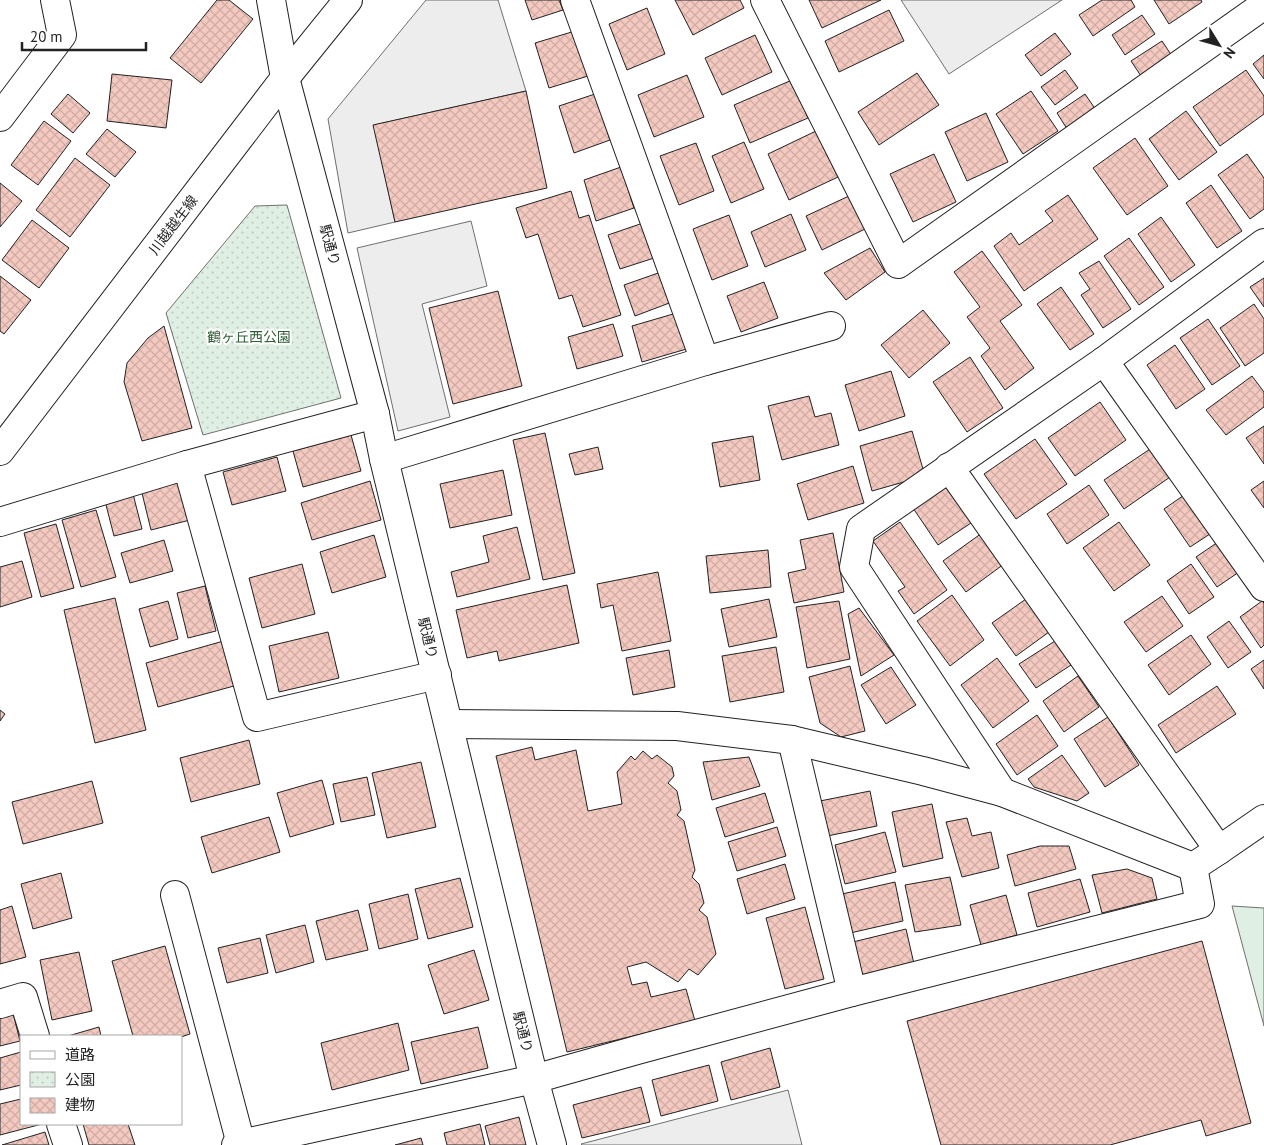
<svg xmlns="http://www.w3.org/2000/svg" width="1264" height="1145" font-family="'PT Sans','Noto Sans JP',sans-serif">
<defs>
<pattern id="park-dots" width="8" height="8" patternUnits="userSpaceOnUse" patternTransform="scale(1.25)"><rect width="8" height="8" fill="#e0efe3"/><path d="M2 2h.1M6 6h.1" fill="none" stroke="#c0cdc2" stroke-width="1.8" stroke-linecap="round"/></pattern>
<pattern id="building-cross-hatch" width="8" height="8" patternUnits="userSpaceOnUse" patternTransform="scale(1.25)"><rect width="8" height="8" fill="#f3c9c0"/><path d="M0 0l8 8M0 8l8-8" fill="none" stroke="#d0aca5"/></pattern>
</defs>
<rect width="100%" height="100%" fill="#fff"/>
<polygon fill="#e0efe3" stroke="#6f6f6f" points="1232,906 1264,908 1264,1026"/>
<polygon fill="url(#park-dots)" stroke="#6f6f6f" points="287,205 341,398 203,435 166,313 255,206"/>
<g fill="#ededed" stroke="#6f6f6f">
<polygon points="426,0 498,0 526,91 374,125 395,222 348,233 328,119"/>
<polygon points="901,0 1062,0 949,74"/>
<polygon points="471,221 487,286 422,304 450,417 398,431 357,248"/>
<polygon points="788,1090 802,1145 582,1145 581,1144"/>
</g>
<g fill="url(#building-cross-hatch)" stroke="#222">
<polygon points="217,0 229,0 253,19 201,83 170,58"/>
<polygon points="525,0 559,0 563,10 532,20"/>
<polygon points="675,0 740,0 744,8 693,35"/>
<polygon points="809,0 881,0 822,28"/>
<polygon points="1102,0 1131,0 1135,7 1093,36 1079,15"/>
<polygon points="1154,0 1201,0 1202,2 1169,24"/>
<polygon points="647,8 665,54 627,70 609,24"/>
<polygon points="889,10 904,41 839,72 825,41"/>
<polygon points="1142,15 1155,34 1125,55 1112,35"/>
<polygon points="575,31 588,76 549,88 535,43"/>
<polygon points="1055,33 1071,54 1041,76 1025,55"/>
<polygon points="755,35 772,72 722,95 705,58"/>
<polygon points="1162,41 1174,59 1143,79 1131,61"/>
<polygon points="1264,55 1264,79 1253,64"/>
<polygon points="1065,70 1078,88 1055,105 1041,87"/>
<polygon points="1246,70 1264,96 1264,114 1220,146 1193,107"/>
<polygon points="917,73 939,105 879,145 858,112"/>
<polygon points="112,74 172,80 166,128 107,121"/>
<polygon points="687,75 704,117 654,137 638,95"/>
<polygon points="792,80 808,118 750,143 734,105"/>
<polygon points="526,91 547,188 395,222 373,125"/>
<polygon points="1031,91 1058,131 1023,154 996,114"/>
<polygon points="68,94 90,113 73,133 51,114"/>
<polygon points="595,94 610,140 574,153 559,106"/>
<polygon points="1085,94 1098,113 1069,132 1057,113"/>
<polygon points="1186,111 1217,152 1179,180 1149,139"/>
<polygon points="986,113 1008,162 967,181 945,132"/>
<polygon points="44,121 71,141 38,185 11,165"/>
<polygon points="107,129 136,152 115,177 86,154"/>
<polygon points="816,131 838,177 789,200 768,154"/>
<polygon points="1135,138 1168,186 1127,215 1093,168"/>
<polygon points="744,142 764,189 731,203 712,156"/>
<polygon points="696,143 714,191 679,205 660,156"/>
<polygon points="934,154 956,202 913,222 890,174"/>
<polygon points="1247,154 1264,178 1264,209 1250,219 1218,175"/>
<polygon points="75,158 110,185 70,237 36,210"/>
<polygon points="621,167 634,208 596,221 584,180"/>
<polygon points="0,183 22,201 0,227"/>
<polygon points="1211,185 1242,231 1217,248 1186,203"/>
<polygon points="571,191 579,218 589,215 621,315 583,327 572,295 559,299 538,234 526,238 516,208"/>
<polygon points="1068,195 1098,239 1024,291 994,246 1011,233 1019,245 1053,221 1045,211"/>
<polygon points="849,196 865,229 822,250 806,216"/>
<polygon points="791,214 806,250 765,267 751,232"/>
<polygon points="729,215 748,266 712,280 693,229"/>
<polygon points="1161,217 1195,265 1171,282 1138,234"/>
<polygon points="32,220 69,248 39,288 2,260"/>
<polygon points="643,223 654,258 620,269 608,235"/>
<polygon points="1129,238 1164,287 1139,305 1104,256"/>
<polygon points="870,248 885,272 846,300 824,273"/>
<polygon points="982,251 1022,305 1000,321 1034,368 1005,390 981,356 990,348 967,317 980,307 954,272"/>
<polygon points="1099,261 1131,309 1103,328 1081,295 1090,289 1079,273"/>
<polygon points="661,272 672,302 635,316 624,285"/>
<polygon points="0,276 31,300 4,334 0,331"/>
<polygon points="1264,278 1264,307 1250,287"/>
<polygon points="764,282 778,318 741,332 727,296"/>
<polygon points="1061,287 1094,334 1070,350 1037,304"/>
<polygon points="498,291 522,386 453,404 429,308"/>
<polygon points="1254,304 1264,319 1264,353 1245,366 1220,328"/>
<polygon points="923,310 950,343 909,378 881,345"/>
<polygon points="680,312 690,348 642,362 632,326"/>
<polygon points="1208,319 1240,366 1212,385 1180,338"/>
<polygon points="613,324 623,356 577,369 568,337"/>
<polygon points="164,326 192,428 142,441 124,382 127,363 148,338"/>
<polygon points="1175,345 1205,389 1176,409 1147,365"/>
<polygon points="970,357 1003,408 967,432 933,382"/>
<polygon points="891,371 905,416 859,431 845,385"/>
<polygon points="1252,376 1264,392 1264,407 1226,435 1206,410"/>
<polygon points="809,396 815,417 831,413 839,445 782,460 768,406"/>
<polygon points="1100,402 1126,440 1075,476 1048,438"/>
<polygon points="1264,426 1264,464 1246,438"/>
<polygon points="912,431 925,476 872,491 860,446"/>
<polygon points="545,433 575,573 543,580 513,440"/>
<polygon points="351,435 361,471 303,487 293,451"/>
<polygon points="753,436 760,480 720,487 712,443"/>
<polygon points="1035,439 1067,484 1016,519 984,474"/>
<polygon points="598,447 603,469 575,475 569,454"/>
<polygon points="1153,447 1173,475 1124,509 1104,480"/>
<polygon points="277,457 286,491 232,505 223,472"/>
<polygon points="853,466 864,503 808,520 797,484"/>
<polygon points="503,470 512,515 450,528 440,484"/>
<polygon points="180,479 190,520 151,530 141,489"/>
<polygon points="370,481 381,520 312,540 301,503"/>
<polygon points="1264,481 1264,508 1251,490"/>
<polygon points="949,484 974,521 938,545 913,508"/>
<polygon points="1089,485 1109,515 1067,544 1047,514"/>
<polygon points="1187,493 1213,532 1190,547 1164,509"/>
<polygon points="133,494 142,529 114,536 105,501"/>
<polygon points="96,510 116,577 81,587 62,520"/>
<polygon points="900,522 947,590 914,614 898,591 905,587 873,541"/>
<polygon points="1119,522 1150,565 1114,591 1083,548"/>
<polygon points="56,524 74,588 41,597 24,533"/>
<polygon points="517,527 530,579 457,597 451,572 489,562 483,536"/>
<polygon points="833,533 844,592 794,603 788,573 806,569 800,540"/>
<polygon points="982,533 1004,564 966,592 943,561"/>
<polygon points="374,535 386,577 332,593 320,552"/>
<polygon points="164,540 173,571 130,583 121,553"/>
<polygon points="1221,540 1242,570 1217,587 1196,557"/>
<polygon points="768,550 771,587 710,593 706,556"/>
<polygon points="22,561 32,597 0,607 0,567"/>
<polygon points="302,564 315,614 262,628 249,578"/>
<polygon points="1191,564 1214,597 1189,614 1167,581"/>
<polygon points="658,572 671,641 622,651 613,605 601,608 597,584"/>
<polygon points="567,585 579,643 499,661 497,651 467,658 456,610"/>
<polygon points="205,586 216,631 188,638 177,593"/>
<polygon points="952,595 984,640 950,666 917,621"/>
<polygon points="1162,596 1183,626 1146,652 1124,622"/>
<polygon points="115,598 146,730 95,743 64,610"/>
<polygon points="769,599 777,637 729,647 721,609"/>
<polygon points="1026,599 1049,632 1016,656 992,623"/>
<polygon points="168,601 178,639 150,647 139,609"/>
<polygon points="839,601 850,659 807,668 796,607"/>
<polygon points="1262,601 1264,603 1264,645 1261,648 1240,617"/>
<polygon points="859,608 894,655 861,676 848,614"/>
<polygon points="1229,621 1251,652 1228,668 1207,637"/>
<polygon points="328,632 339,678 279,692 269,646"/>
<polygon points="1191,635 1211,664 1169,695 1148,665"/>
<polygon points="227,640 241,684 158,707 146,663"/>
<polygon points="1055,641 1071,665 1036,688 1019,664"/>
<polygon points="776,647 784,692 730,702 722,656"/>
<polygon points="669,650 675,687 633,695 626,658"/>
<polygon points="997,658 1029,701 993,728 961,685"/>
<polygon points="1264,660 1264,689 1251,669"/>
<polygon points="850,666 865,731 841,737 820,723 809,677"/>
<polygon points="891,667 916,705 886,724 861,685"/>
<polygon points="1078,676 1099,707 1064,732 1043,701"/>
<polygon points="1217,686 1236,714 1176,753 1158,725"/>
<polygon points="0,710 5,714 0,721"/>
<polygon points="1037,715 1058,746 1017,775 996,744"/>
<polygon points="1108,717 1139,765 1105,787 1074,739"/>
<polygon points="249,740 260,784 191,802 180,758"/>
<polygon points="532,747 535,760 576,750 588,811 622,804 617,772 631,756 635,760 643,751 652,759 657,755 672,767 674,776 668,783 677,791 681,810 677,815 684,821 695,870 692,877 699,884 704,903 699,910 707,917 716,954 698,975 689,969 678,982 646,962 627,967 632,985 647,982 651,997 686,989 695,1021 567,1052 496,756"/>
<polygon points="1062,755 1089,793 1077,801 1034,787 1028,779"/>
<polygon points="749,757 760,786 712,800 703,762"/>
<polygon points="421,762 436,827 387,838 372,773"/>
<polygon points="367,777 375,815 341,822 333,784"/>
<polygon points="322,780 334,824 290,837 277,793"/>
<polygon points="92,781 103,823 23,844 12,802"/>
<polygon points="870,791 877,826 827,836 820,801"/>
<polygon points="765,793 774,822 725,837 716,808"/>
<polygon points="932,804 943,858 903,867 892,812"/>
<polygon points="269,817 280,852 212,873 201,837"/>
<polygon points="967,818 972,836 991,832 999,868 962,877 946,822"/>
<polygon points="777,827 786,856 737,871 728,842"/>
<polygon points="885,832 896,872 845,884 835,845"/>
<polygon points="1040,846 1069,846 1076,869 1015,886 1007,855"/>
<polygon points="785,864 795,899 747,914 737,879"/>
<polygon points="1127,869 1152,878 1157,899 1102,913 1092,875"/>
<polygon points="61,873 72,918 33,929 21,884"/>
<polygon points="950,877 961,925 915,932 905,885"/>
<polygon points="460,878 473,927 428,939 415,889"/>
<polygon points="1080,879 1090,912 1037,927 1028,893"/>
<polygon points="895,882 903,921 850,933 842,894"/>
<polygon points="408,894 418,939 379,949 369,904"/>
<polygon points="1006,895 1017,935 981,945 970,905"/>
<polygon points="12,906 26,957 0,964 0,910"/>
<polygon points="805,907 824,979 785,989 766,918"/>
<polygon points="358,910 368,950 326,960 316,921"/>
<polygon points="305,925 314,962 276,973 266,935"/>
<polygon points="906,929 914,964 861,976 853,942"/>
<polygon points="260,938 268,973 227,983 218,948"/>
<polygon points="1202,941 1251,1123 1206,1136 1201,1120 1110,1145 941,1145 907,1021"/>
<polygon points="165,946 190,1034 181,1037 133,1036 112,961"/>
<polygon points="474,950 489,1000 444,1014 428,965"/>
<polygon points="79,952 92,1011 52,1020 40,960"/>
<polygon points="13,1013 20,1041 0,1046 0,1016"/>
<polygon points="398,1023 409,1070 332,1090 321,1043"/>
<polygon points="99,1027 101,1036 68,1036"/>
<polygon points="478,1027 488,1068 421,1084 411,1042"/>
<polygon points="770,1048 780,1087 731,1100 721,1062"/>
<polygon points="21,1052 21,1085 0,1090 0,1058"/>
<polygon points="709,1065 718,1101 661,1116 652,1080"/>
<polygon points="641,1087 650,1122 582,1138 573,1105"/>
<polygon points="21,1099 21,1124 42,1124 0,1135 0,1104"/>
<polygon points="519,1117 526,1145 490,1145 485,1126"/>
<polygon points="83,1124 128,1124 135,1145 89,1145"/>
<polygon points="480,1124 485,1145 447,1145 444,1133"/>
<polygon points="45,1132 49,1145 2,1145"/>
<polygon points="421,1138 423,1145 395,1145"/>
</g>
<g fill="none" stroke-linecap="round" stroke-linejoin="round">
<defs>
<g id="minor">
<polyline points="575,0 705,361"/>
<polyline points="765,0 898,264 1264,5"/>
<polyline points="0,117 62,35 55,0"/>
<polyline points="1104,361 1264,587"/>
<polyline points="384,459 705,361 831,326"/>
<polyline points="187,465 257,717 437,675"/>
<polyline points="949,467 1219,850"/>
<polyline points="0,522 187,465 375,414"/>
<polyline points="449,724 677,726 792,740 923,771 1002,792 1193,867 1219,850 1264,819"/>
<polyline points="792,740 852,992"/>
<polyline points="1002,792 854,567 861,529 1104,361 1264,243"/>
<polyline points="175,895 241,1144"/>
<polyline points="0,1004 23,997 35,1036"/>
<polyline points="61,1124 68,1145"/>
<polyline points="236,1145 534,1079 637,1050 852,992 1200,904 1193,867"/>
</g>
<polyline id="tertiary" points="271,0 285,78 375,414 384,459 534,1079 552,1145"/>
<polyline id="secondary" points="0,451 285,78 348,0"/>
</defs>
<use href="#minor" stroke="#222" stroke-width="30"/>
<use href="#tertiary" stroke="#222" stroke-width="30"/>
<use href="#secondary" stroke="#222" stroke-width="30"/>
<use href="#minor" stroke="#fff" stroke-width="28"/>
<use href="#tertiary" stroke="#fff" stroke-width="28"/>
<use href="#secondary" stroke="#fff" stroke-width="28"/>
</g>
<g text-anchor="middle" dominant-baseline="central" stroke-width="4" stroke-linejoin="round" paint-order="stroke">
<g font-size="14" fill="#222" stroke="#fff">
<text transform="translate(173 225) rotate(-53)">川越越生線</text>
<text transform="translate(330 245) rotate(75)">駅通り</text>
<text transform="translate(428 638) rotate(76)">駅通り</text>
<text transform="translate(523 1032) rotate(76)">駅通り</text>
</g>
<g font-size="14" fill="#2f5e38" stroke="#fff">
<text x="249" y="337">鶴ヶ丘西公園</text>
</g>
</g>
<rect x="20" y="1035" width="162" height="90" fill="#ffffff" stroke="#a7a7a7"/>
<rect x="30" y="1051" width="25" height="8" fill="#ffffff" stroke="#a7a7a7"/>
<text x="65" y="1060" font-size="15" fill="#222222">道路</text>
<rect x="30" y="1072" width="25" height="15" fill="url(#park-dots)" stroke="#a7a7a7"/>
<text x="65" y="1085" font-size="15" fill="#222222">公園</text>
<rect x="30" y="1098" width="25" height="15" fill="url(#building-cross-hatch)" stroke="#a7a7a7"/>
<text x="65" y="1110" font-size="15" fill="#222222">建物</text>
<g transform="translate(1219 45) rotate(127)" stroke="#ffffff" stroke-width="4" paint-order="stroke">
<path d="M0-4L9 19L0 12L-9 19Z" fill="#222222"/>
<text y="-8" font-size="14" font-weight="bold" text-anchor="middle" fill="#222222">N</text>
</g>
<path d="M22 42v8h124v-8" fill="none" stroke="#222222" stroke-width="2.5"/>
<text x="30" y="42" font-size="15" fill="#222222" stroke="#ffffff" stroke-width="4" paint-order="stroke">20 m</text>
</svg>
